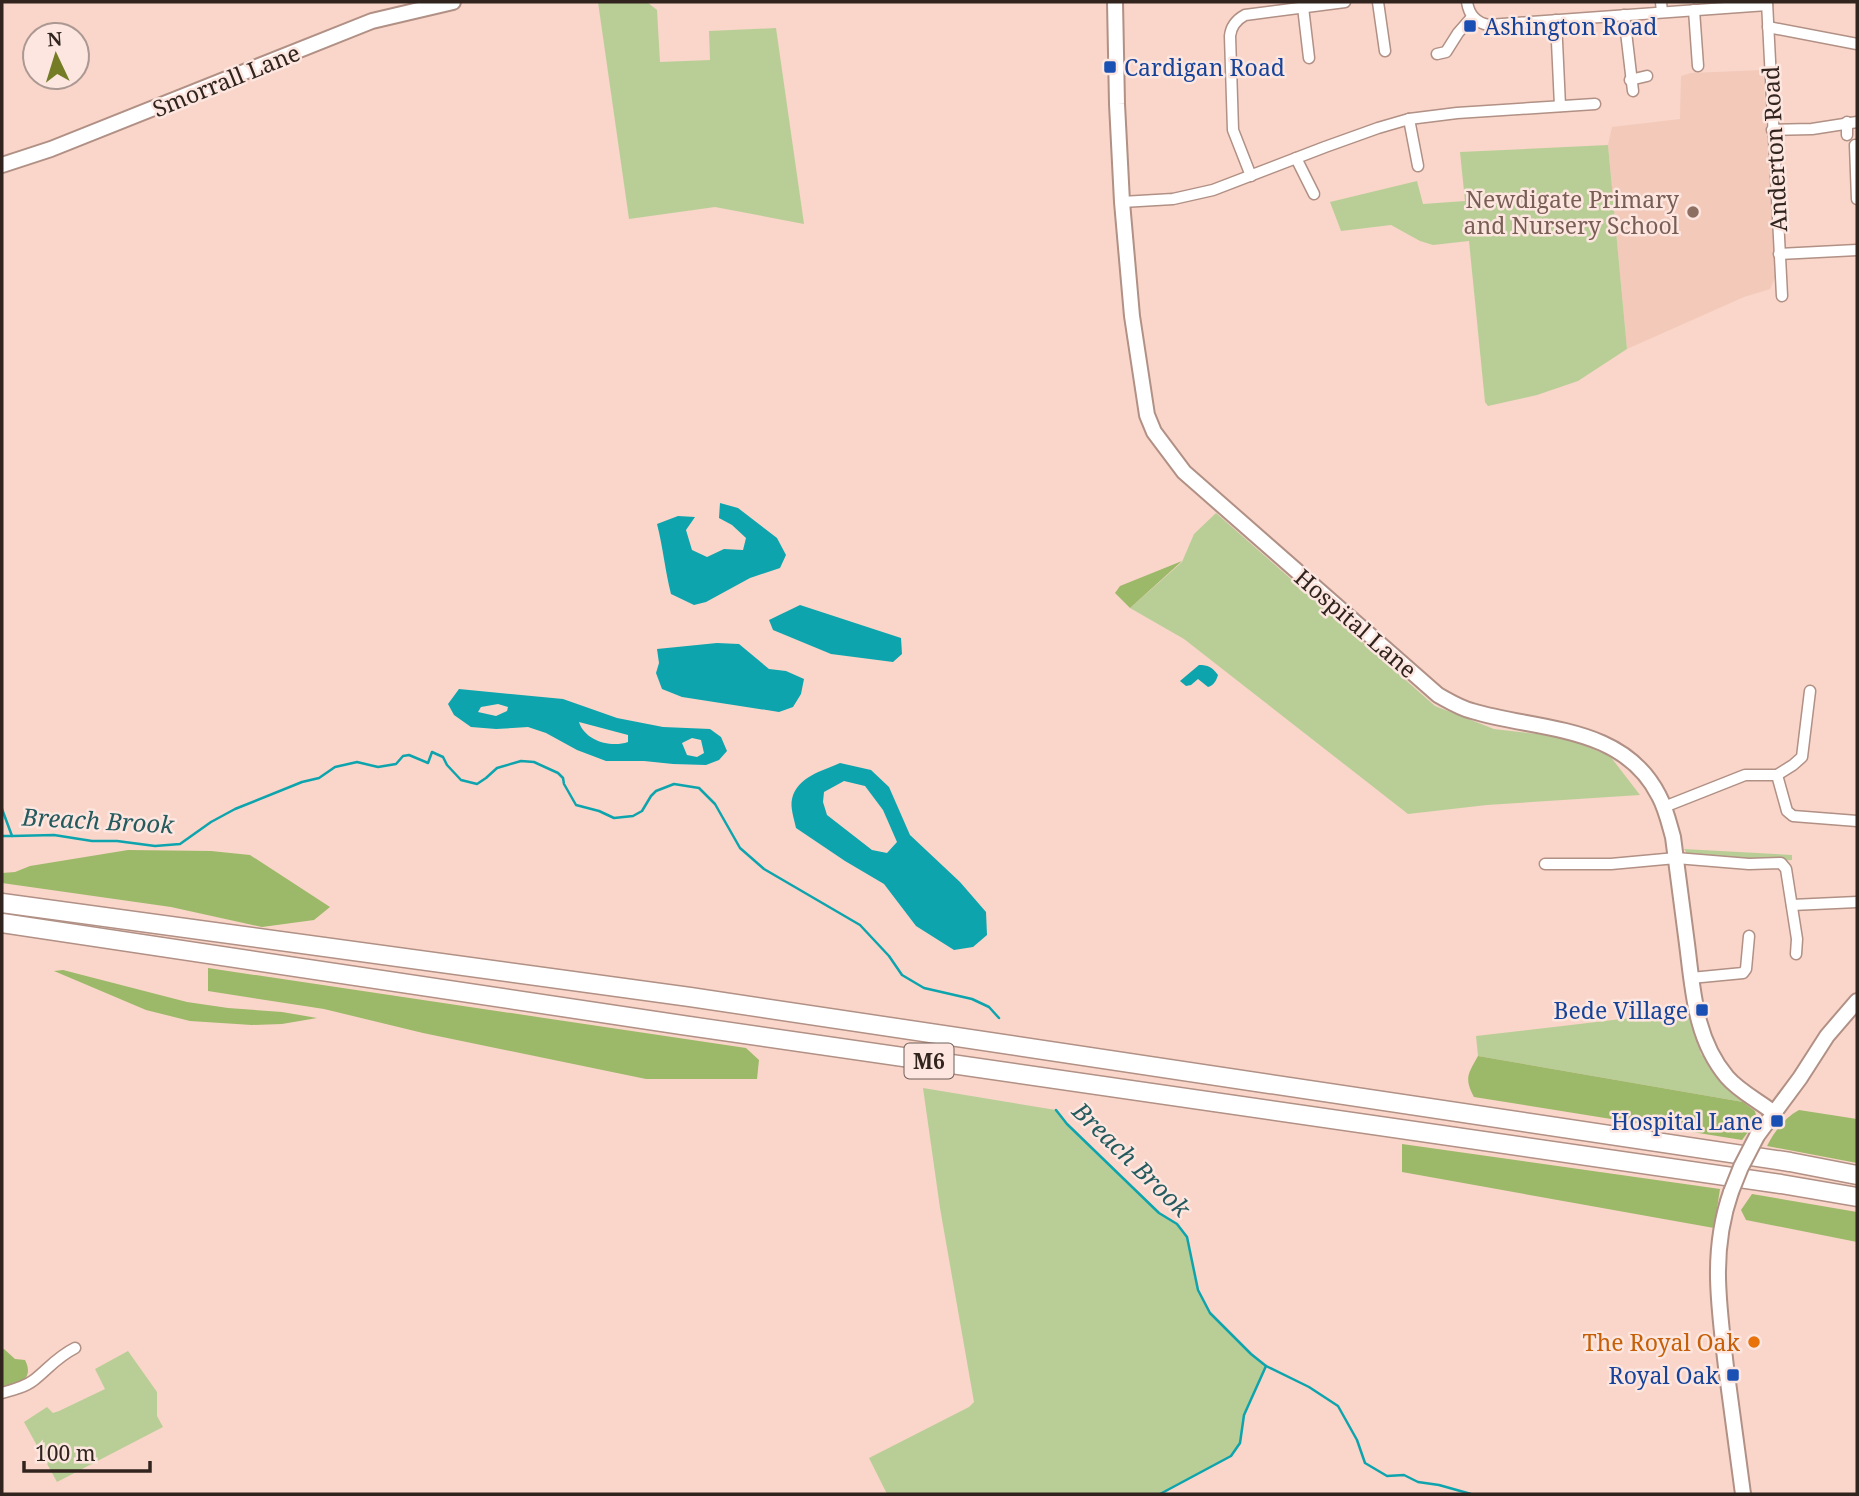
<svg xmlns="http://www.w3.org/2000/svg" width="1859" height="1496" font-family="'Noto Serif',serif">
<rect width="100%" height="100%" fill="#f9d6c9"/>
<polygon fill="#f3c9ba" points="1763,70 1775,278 1770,289 1744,297 1627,349 1608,145 1612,127 1680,119 1681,76 1691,73"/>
<g fill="#b9ce97">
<polygon points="598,2 647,2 657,10 660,62 710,60 709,31 776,28 804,224 715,207 629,219"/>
<polygon points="1608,145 1627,349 1578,381 1537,395 1488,406 1485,402 1469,241 1433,245 1420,241 1391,225 1341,231 1330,202 1417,181 1423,204 1465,201 1460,152"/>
<polygon points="1216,513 1435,706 1494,729 1564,737 1610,756 1640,795 1487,805 1408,814 1184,639 1130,608 1182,562 1194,534"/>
<polygon points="1684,849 1792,855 1792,860 1760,861 1688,855"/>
<polygon points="1690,1011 1701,1054 1743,1102 1478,1056 1476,1036"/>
<polygon points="923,1088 1056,1110 1067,1124 1159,1213 1177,1224 1187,1237 1198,1289 1210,1313 1251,1354 1266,1366 1244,1415 1240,1443 1231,1456 1160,1494 887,1494 869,1458 969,1407 974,1402 940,1208"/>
<polygon points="128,1351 157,1392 157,1416 163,1427 57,1482 24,1422 47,1407 53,1413 59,1411 105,1389 95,1369"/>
</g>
<g fill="#9cb869">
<polygon points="1182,561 1130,608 1115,593 1120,586"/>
<polygon points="128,850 211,851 250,855 330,907 314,920 262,927 171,907 2,883 2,873 15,872 30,866"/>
<polygon points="208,968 746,1048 759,1060 757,1079 646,1079 423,1033 324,1009 208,991"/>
<polygon points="63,970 187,1002 228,1008 282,1012 317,1018 282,1024 252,1025 190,1021 146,1010 54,971"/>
<path d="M 1478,1056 L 1743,1102 L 1755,1111 L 1757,1120 L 1742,1140 L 1474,1097 C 1464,1078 1468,1074 1478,1056 Z"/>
<path d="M 1799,1110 L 1857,1119 L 1857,1163 L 1767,1146 C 1775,1131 1784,1118 1799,1110 Z"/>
<polygon points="1402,1144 1720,1189 1714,1228 1402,1172"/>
<polygon points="1752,1194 1857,1212 1857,1242 1746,1220 1741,1210"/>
<path d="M 4,1349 L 15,1359 L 25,1360 C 35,1380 18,1384 2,1389 L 2,1350 Z"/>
</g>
<g fill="#0da4ae" fill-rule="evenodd">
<path d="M 720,503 L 738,508 L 777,538 L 786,555 L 780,568 L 750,578 L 706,602 L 694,605 L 671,594 C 665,571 663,547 657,524 L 678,516 L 695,517 L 686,530 L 692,550 L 707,557 L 724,549 L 743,550 L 746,538 L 732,525 L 719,518 Z"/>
<polygon points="800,605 901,638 902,654 893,662 831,654 773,630 769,620"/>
<polygon points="717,643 739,644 769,669 786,671 804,679 801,694 793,707 779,712 682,697 662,689 656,673 659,663 657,649"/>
<path d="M 1199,665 C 1208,665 1212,667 1218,675 C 1216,681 1214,685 1208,687 L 1198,679 L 1191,685 L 1186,686 L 1180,681 Z"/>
<path d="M 459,689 L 563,699 L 617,718 L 663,727 L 710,729 L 721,737 L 727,751 L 719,760 L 706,765 L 673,764 L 644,761 L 606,761 L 577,750 L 546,733 L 528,727 L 496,729 L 471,727 L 454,715 L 448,704 ZM 498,704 L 508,707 L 507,711 L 496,716 L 478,712 L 481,707 ZM 579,722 L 628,735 L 628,742 C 611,748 585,741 579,722 ZM 692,738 L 701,740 L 704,753 L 697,757 L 687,755 L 682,743 Z"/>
<path d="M 840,763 L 871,770 L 889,787 L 910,835 L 960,882 L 986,912 L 987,935 L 973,947 L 954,950 L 916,926 L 884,884 L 845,861 L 796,828 C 794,819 790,807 792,799 C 797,777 822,771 840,763 ZM 844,781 L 865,786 L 883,810 L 897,842 L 887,853 L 872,850 L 827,815 L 823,802 L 824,792 Z"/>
</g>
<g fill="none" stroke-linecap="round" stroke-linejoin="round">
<g stroke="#0da4ae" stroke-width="2.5">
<polyline points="2,809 12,836 54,835 92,841 117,841 155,846 180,844 211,822 235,809 302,782 319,778 335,767 357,762 378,767 396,764 403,756 409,755 428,763 432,752 443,757 447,765 461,780 477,784 486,778 497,768 521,761 534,762 558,773 563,778 564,784 576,805 599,811 614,818 633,816 642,811 651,796 656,791 674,784 699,788 715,804 740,848 764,869 860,925 889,956 902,975 924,988 972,999 989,1007 999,1018"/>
<polyline points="2,836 12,836"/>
<polyline points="1056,1110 1067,1124 1159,1213 1177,1224 1187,1237 1198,1290 1210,1313 1251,1354 1266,1366 1309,1387 1338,1406 1357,1440 1365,1463 1387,1476 1404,1475 1418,1482 1439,1485 1471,1494"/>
<polyline points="1160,1494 1231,1456 1240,1443 1244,1415 1266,1366"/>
</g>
<defs>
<g id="street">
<polyline points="1378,2 1385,51"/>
<path d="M 1467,2 C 1469,15 1476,23 1489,25 L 1767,5"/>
<polyline points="1661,2 1662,12"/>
<polyline points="1767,2 1782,296"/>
<polyline points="1303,7 1309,58"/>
<polyline points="1694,10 1698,66"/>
<polyline points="1624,15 1633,91"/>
<polyline points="1556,20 1560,106"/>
<polyline points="1768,27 1857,44"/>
<polyline points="1437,54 1446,52 1458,33 1472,17"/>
<polyline points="1630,80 1647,76"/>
<polyline points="1409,119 1418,166"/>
<polyline points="1847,122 1847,135"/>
<polyline points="1772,130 1812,129 1857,122"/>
<polyline points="1857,145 1855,145 1857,199"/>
<polyline points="1296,158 1314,194"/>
<path d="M 1251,176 L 1233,130 L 1230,36 C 1231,26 1236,20 1245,15 L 1345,2"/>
<polyline points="1122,202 1173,199 1213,190 1325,147 1378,128 1409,119 1457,113 1595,104"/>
<polyline points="1779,254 1857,250"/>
<polyline points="1777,775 1787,811 1793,816 1857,821"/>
<polyline points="1664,807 1745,775 1777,775 1793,765 1802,757 1810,691"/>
<polyline points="1545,864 1611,864 1676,858 1749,864 1781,863 1786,869 1797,939 1796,954"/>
<polyline points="1792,905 1857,902"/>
<polyline points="1691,978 1743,973 1746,969 1749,936"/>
<path d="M 2,1393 C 13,1390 25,1387 34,1380 C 49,1368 57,1357 75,1348"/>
</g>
<g id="secondary">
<path d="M 1115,2 L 1117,104 L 1122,202 L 1132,316 L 1147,415 L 1154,432 L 1184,472 L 1438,695 C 1449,701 1460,708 1472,711 C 1538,731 1623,724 1659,796 C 1666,809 1669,823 1673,837 C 1678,873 1682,908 1687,944 C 1693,991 1695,1039 1727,1077 C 1740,1092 1759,1101 1774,1113"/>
<polyline points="2,165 51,149 372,21 453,2"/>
<polyline points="1757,1136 1800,1078 1827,1036 1857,1001"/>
<path d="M 1731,1192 C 1710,1252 1719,1306 1726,1367 C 1732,1409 1737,1452 1743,1494"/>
</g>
<g id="highway">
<polyline points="2,903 690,997 1790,1162 1857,1175"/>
<polyline points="2,923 682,1025 1781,1184 1857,1197"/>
</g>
</defs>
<use href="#street" stroke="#b19085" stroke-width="13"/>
<use href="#secondary" stroke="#b19085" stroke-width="18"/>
<use href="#highway" stroke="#b19085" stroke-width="21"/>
<use href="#street" stroke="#fff" stroke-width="10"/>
<use href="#secondary" stroke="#fff" stroke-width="14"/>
<use href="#highway" stroke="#fff" stroke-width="18"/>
<defs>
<polyline id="secondary-bridge" points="1731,1192 1741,1167 1757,1136"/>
</defs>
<use href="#secondary-bridge" stroke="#b19085" stroke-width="18" stroke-linecap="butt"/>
<use href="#secondary-bridge" stroke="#fff" stroke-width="14"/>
</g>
<g fill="#1a4fb4" stroke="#fce6df" stroke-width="2.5">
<rect x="1463" y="19" width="14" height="14" rx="3.5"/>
<rect x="1103" y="60" width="14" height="14" rx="3.5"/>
<rect x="1695" y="1003" width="14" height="14" rx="3.5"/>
<rect x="1770" y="1114" width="14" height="14" rx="3.5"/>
<rect x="1726" y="1368" width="14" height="14" rx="3.5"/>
</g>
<circle fill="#8d6e63" stroke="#fce6df" stroke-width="2.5" cx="1693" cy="212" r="7"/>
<circle fill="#e8710a" stroke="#fce6df" stroke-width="2.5" cx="1754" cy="1342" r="7"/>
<g text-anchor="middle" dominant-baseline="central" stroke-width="5" stroke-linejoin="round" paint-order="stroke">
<rect fill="#fce6df" stroke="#6e5e59" stroke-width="2" x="904.5" y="1043.5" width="49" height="35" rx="5"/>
<g font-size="21" font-weight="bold" fill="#31241f">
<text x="929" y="1061">M6</text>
</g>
<g font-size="23" fill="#164399" stroke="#fce6df" text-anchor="end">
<text x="1484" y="26" text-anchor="start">Ashington Road</text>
<text x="1124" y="67" text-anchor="start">Cardigan Road</text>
<text x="1688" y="1010">Bede Village</text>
<text x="1763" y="1121">Hospital Lane</text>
<text x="1719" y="1375">Royal Oak</text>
</g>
<g font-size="23" fill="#31241f" stroke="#fce6df">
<text transform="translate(226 80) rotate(-22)">Smorrall Lane</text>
<text transform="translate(1774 149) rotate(-93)">Anderton Road</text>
<text transform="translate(1356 623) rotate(41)">Hospital Lane</text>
</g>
<g font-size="23" fill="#785e54" stroke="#fce6df" text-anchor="end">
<text x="1679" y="199">Newdigate Primary<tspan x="1679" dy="26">and Nursery School</tspan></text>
</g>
<g font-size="23" fill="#c56008" stroke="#fce6df" text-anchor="end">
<text x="1740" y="1342">The Royal Oak</text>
</g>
<g font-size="24" font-style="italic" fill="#255a5e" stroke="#fce6df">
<text transform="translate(98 820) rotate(3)">Breach Brook</text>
<text transform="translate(1132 1159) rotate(44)">Breach Brook</text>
</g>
</g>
<rect width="1859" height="1496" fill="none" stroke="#31241f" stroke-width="7"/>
<g transform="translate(56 56) rotate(356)"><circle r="33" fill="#fce6df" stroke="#ab9892" stroke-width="2"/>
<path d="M0-5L12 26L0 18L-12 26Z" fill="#747c26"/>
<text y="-10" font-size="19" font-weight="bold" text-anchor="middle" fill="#31241f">N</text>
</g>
<path d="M24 1461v10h126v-10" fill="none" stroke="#31241f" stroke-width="3.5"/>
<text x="35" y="1461" font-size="21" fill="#31241f" stroke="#fce6df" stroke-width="5" paint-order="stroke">100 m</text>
</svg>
